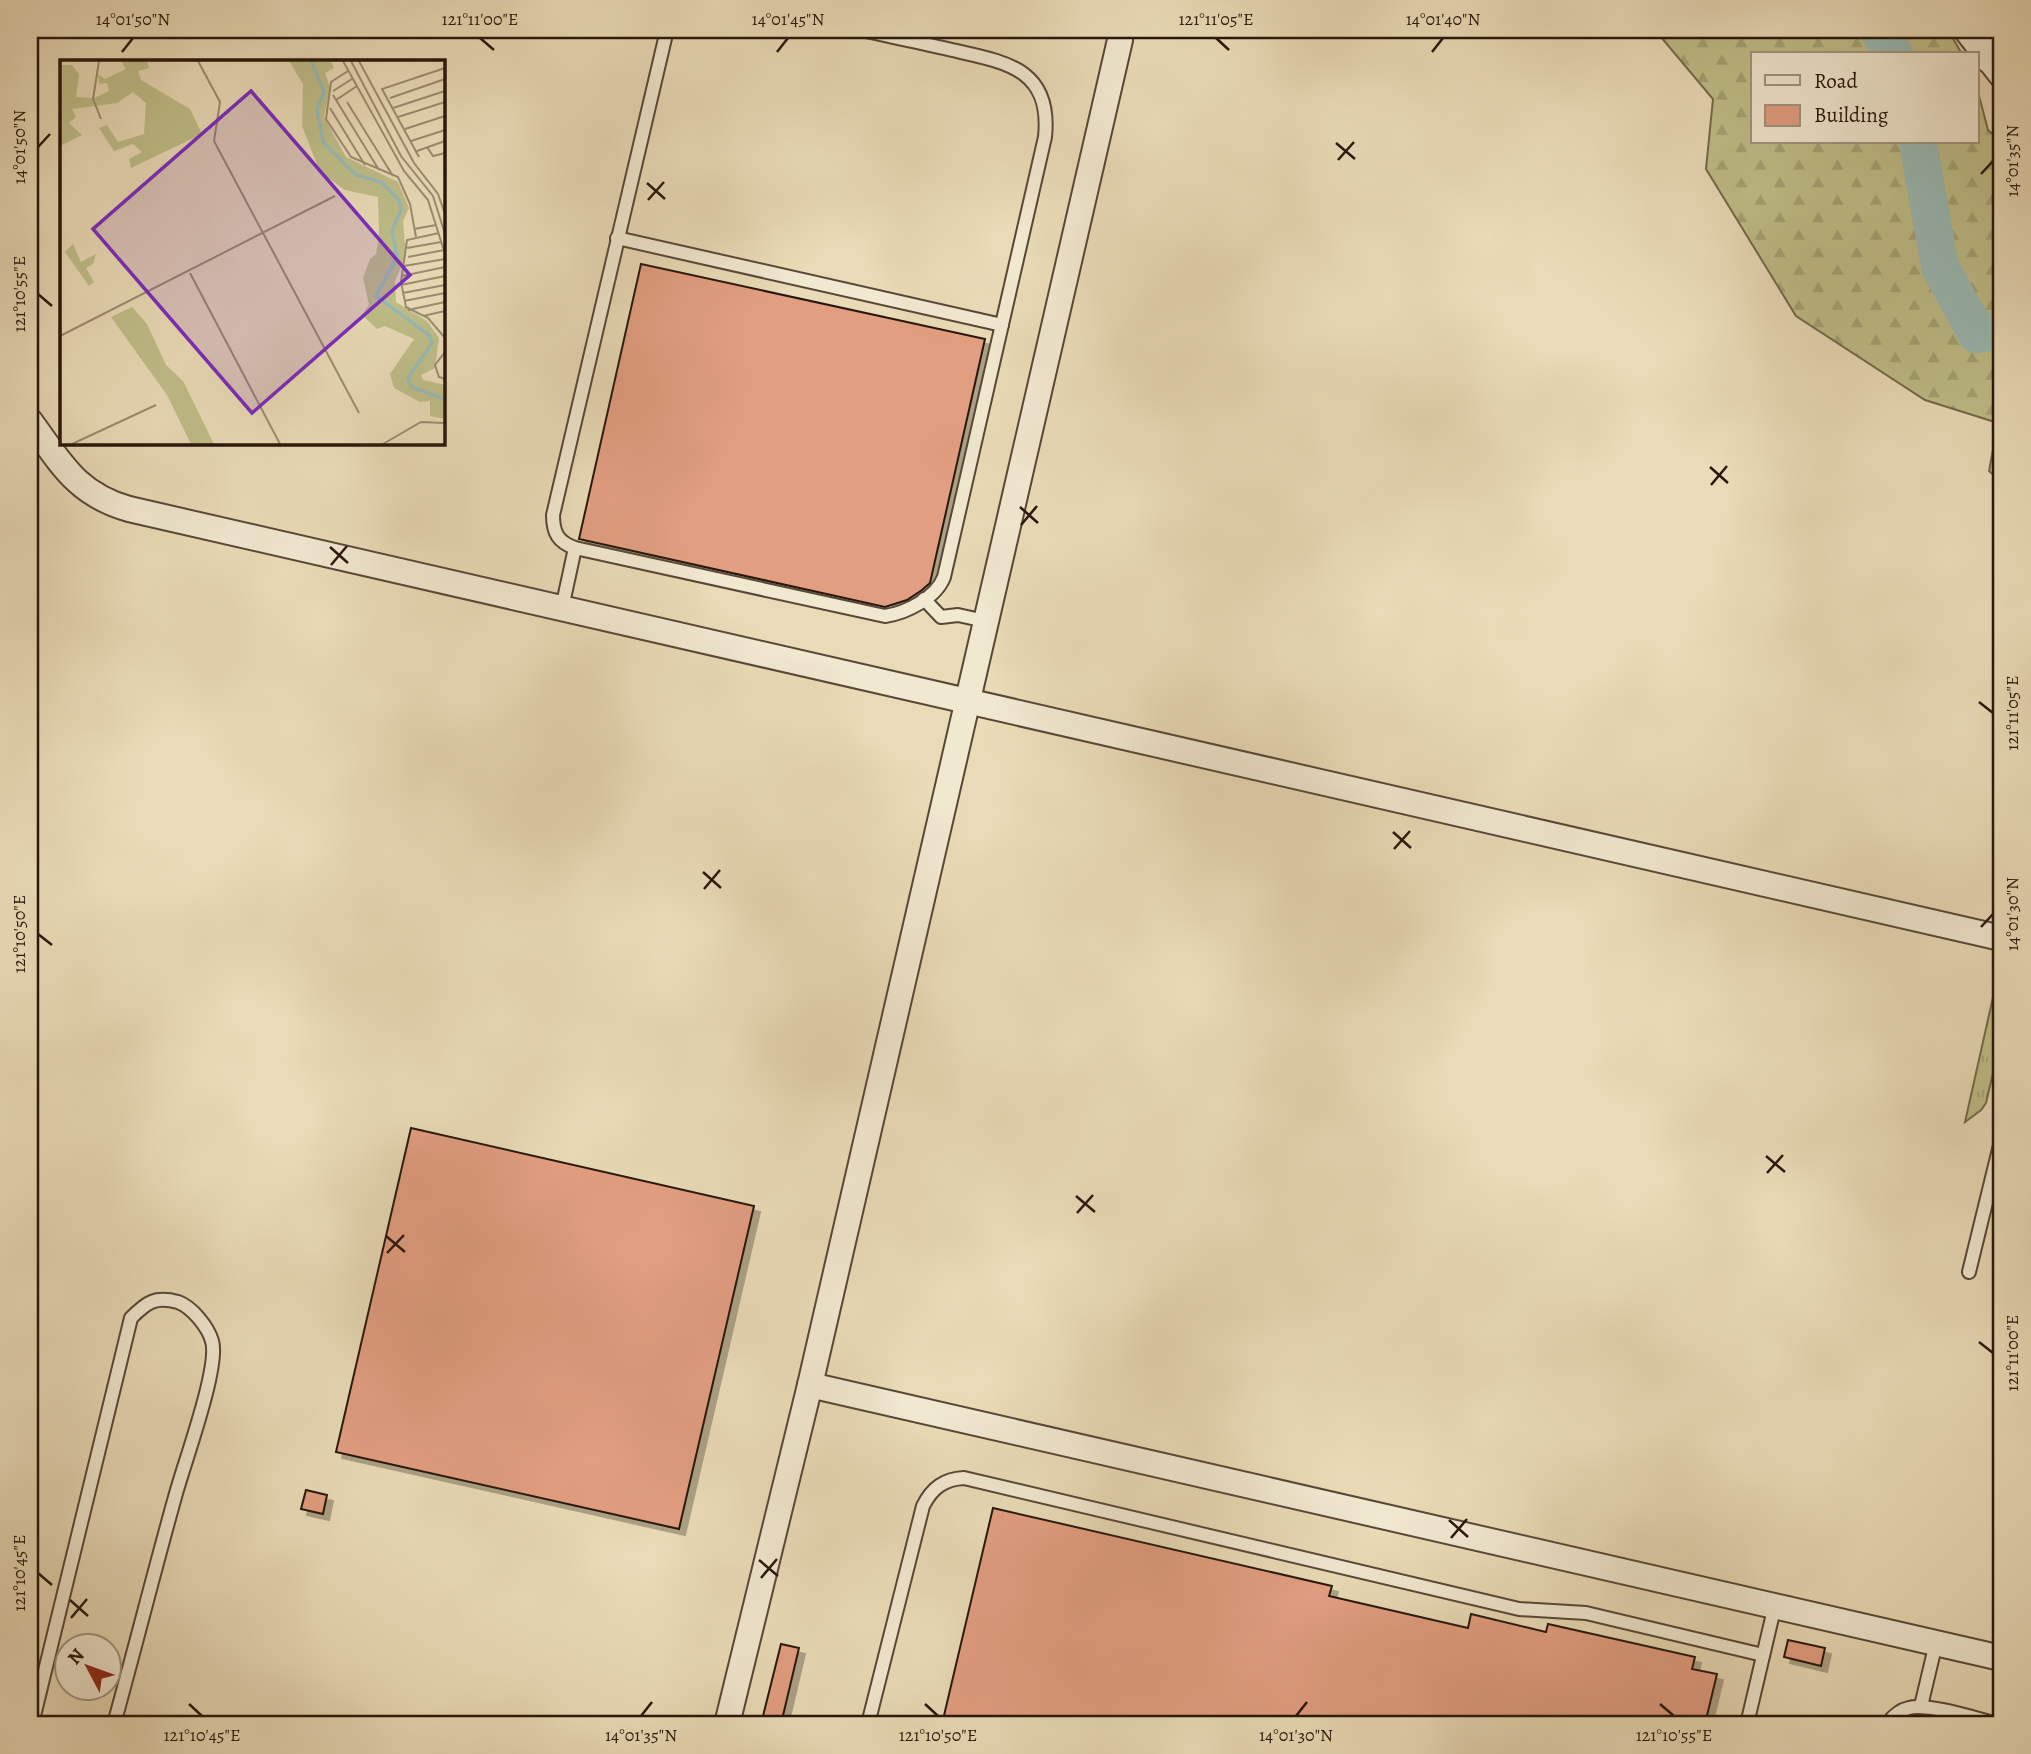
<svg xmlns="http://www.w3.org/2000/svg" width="2031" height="1754" font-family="Alegreya,serif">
<defs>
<pattern id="grass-tufts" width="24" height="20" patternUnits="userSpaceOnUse" patternTransform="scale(1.75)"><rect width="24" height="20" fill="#bfbe89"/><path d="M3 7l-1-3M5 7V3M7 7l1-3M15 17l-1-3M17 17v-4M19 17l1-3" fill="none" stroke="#a4a375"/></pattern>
<pattern id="forest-firs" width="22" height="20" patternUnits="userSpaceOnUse" patternTransform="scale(1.75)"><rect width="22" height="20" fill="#bfbe89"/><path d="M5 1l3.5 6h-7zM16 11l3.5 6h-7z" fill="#a4a375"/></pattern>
<filter id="shadow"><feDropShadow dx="6" dy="6" stdDeviation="0" flood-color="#0004"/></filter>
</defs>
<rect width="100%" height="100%" fill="#e9dbb7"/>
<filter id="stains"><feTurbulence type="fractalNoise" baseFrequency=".00286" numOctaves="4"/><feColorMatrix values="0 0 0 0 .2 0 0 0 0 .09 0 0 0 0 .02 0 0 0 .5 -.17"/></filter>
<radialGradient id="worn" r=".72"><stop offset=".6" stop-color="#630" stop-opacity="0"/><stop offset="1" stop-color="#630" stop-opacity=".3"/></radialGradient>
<polygon fill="url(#grass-tufts)" stroke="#746a4a" stroke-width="2" points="2000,966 2001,1039 1986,1103 1981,1110 1965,1122"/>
<polygon fill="url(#forest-firs)" stroke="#746a4a" stroke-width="2" points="1655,30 1948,30 1962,54 1753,54 1753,142 1977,142 1977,88 1988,130 2001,141 2001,482 1989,471 1998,423 1925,400 1796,316 1706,169 1713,99"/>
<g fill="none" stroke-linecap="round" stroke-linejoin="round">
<g stroke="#99bab5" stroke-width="38">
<polyline points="1878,30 1894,54"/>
<polyline points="1918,142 1940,267 1977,334 2001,330"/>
</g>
</g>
<g fill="#e29e81" stroke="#28160b" stroke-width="2" filter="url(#shadow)">
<polygon points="641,264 985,339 930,583 922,590 907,600 885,607 579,539"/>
<polygon points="411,1128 754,1206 679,1529 336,1452"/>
<polygon points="306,1490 327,1495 323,1514 301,1509"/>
<polygon points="993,1508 1332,1586 1329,1596 1468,1628 1471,1614 1546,1632 1548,1624 1695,1657 1692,1669 1717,1674 1705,1724 942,1724"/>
<polygon points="1788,1640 1825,1648 1821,1666 1784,1657"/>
<polygon points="781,1644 799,1648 781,1724 761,1724"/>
</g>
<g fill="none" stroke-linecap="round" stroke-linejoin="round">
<defs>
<g id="lane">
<path d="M 667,30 L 553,515 C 553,533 558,542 575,548 L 885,616 C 906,613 936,598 944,577 L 1045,137 C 1052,68 1005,62 952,50 C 922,43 892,37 862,30"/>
<polyline points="617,238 1002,325"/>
<polyline points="924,599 941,617 958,615 985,621"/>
<polyline points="562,608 575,548"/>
<polyline points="1969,1272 2001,1141"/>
<polyline points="1921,1706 1936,1643"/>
<path d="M 32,1724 L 131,1318 C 147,1302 155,1296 178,1302 C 192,1307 208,1327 212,1341 C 220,1367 183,1466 175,1497 C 154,1572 135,1648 114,1724"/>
<path d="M 868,1724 L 923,1506 C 932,1488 944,1479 964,1478 L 1519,1609 L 1586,1613 L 1763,1655"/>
<polyline points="1747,1724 1775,1605"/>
<path d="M 1887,1724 C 1893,1716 1899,1710 1909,1708 C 1928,1703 1977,1719 1998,1724"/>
</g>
<g id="street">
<polyline points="1966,30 2001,75"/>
<polyline points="1988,60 2001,37"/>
<path d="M 30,421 C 61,463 76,494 129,509 L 2001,938"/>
<polyline points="810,1385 2001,1658"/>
<polyline points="727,1724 810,1385 1120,40"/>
</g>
</defs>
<use href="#lane" stroke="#584736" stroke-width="16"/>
<use href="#street" stroke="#584736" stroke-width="28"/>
<use href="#lane" stroke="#f1e8d0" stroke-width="12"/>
<use href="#street" stroke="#f1e8d0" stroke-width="24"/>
</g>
<path fill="none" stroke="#28160b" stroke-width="2.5" d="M 480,38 L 494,50M 1216,38 L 1229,50M 122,52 L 133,38M 777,52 L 788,38M 1432,52 L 1443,38M 1336,143 L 1355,159M 38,147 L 50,134M 1338,160 L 1354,142M 1981,174 L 1993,161M 647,183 L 665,199M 648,200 L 664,182M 38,294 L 52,306M 1710,467 L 1728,483M 1711,485 L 1727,466M 1020,507 L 1038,523M 1021,525 L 1037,506M 330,547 L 348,563M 331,565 L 347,546M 1979,702 L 1993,713M 1393,832 L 1411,848M 1394,849 L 1410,831M 703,872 L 721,888M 704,889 L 720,870M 1981,927 L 1993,914M 38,934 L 52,945M 1766,1156 L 1785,1172M 1767,1173 L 1783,1155M 1076,1196 L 1095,1212M 1077,1213 L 1093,1195M 386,1236 L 405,1252M 387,1253 L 404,1235M 1979,1342 L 1993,1353M 1449,1520 L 1468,1537M 1451,1538 L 1467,1519M 759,1560 L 778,1576M 38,1573 L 52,1585M 761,1578 L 777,1559M 70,1600 L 88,1616M 71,1618 L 87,1599M 189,1704 L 202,1716M 925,1704 L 938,1716M 1660,1704 L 1674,1716M 641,1716 L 652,1702M 1296,1716 L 1307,1702"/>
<g transform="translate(60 60)">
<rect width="385" height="385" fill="#e9dbb7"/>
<path d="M 61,1 L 87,1 L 89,8 L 78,11 L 81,20 L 130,49 L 142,74 L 71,108 L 69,99 L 82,92 L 73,84 L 54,91 L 39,68 L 47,65 L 58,82 L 84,74 L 86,43 L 73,32 L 57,43 L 12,49 L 16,57 L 9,63 L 22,75 L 0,86 L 0,5 L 12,5 L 19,14 L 16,37 L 34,38 L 49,31 L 47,23 L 39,24 L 38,14 L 45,19 L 66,9 ZM 229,1 L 271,2 L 274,8 L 265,13 L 270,27 L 264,57 L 286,97 L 338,122 L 349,148 L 343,161 L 346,196 L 335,221 L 336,242 L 367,261 L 379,278 L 375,308 L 361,315 L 363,320 L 385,325 L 385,359 L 370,356 L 370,341 L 360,342 L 334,328 L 330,314 L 354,279 L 325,266 L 317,269 L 302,255 L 309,245 L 303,218 L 310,199 L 316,194 L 319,176 L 318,137 L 285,130 L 260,112 L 242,66 L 243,24 ZM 13,184 L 21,202 L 36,194 L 33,204 L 26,208 L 34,222 L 29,226 L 5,192 ZM 72,247 L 87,264 L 106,305 L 123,321 L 154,384 L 131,384 L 107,335 L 51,257 Z" fill="#bfbe89"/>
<path fill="none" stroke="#99bab5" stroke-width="3.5" d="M 251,1 L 264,31 L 257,49 L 263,82 L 296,115 L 321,122 L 339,140 L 341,150 L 332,171 L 337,197 L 316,236 L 369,275 L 372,283 L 348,318 L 351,327 L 385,339"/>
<path fill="none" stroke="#9c8c72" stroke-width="2" d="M 39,1 L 33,39 L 41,59M 138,1 L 160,42 L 154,81 L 299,353M 283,1 L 344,111 L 368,140 L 385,194M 291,1 L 341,96 L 373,136 L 385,174M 299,1 L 354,103 L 378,134 L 385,154M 288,11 L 271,22 L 266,59 L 291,97 L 338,117 L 350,144 L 356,177M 273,31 L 292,19M 273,35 L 319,110M 330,38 L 385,19M 276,40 L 297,26M 287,42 L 333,116M 270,48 L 305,105M 333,48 L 385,31M 338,57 L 385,42M 345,69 L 385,56M 351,81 L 385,70M 367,87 L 373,96 L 385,93M 357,91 L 385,81M 359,97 L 322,29 L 385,8M 354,169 L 376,165M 379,173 L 347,180 L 341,222 L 346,247 L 368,258 L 385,278M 347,188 L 381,182M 348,197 L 384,190M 344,206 L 385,199M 130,213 L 220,384M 342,216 L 385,207M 341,225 L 385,216M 343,233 L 385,225M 344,241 L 385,233M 348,250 L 385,242M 363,256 L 385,251M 0,276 L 275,136M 385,292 L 375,305 L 379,317 L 385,319M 12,384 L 96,345M 323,384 L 361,362 L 385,363"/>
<path fill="#7b2cbf" fill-opacity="0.15" stroke="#7b2cbf" stroke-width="3.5" d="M 191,31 L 350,215 L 192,353 L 33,169 Z"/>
<rect width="385" height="385" fill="none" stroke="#28160b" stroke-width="3.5"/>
</g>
<rect width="2031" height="1754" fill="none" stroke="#e9dbb7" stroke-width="77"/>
<rect x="1751" y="52" width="228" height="91" fill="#f1e8d0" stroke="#a19481" stroke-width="2"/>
<rect x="1765" y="75" width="35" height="10" fill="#f1e8d0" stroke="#a19481" stroke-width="2"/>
<text x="1814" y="88" font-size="21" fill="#28160b">Road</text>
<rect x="1765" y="105" width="35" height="21" fill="#e29e81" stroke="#a19481" stroke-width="2"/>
<text x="1814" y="122" font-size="21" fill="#28160b">Building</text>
<g transform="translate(88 1667) rotate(311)"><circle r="33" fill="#f1e8d0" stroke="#a19481" stroke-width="2"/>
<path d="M0-5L12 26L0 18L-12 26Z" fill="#8f2418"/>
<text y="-10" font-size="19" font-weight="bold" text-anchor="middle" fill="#28160b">N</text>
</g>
<rect x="38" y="38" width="1955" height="1678" fill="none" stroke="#28160b" stroke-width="2.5"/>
<g font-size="18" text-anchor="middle" fill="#28160b">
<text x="133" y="25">14°01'50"N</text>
<text x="480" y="25">121°11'00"E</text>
<text x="788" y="25">14°01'45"N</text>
<text x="1216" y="25">121°11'05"E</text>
<text x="1443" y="25">14°01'40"N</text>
<text transform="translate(19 147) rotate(-90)" y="6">14°01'50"N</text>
<text transform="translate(2012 161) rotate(-90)" y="6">14°01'35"N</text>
<text transform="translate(19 294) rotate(-90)" y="6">121°10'55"E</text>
<text transform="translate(2012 713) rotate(-90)" y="6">121°11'05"E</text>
<text transform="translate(2012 914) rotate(-90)" y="6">14°01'30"N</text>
<text transform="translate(19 934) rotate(-90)" y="6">121°10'50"E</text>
<text transform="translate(2012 1353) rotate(-90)" y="6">121°11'00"E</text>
<text transform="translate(19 1573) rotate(-90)" y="6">121°10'45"E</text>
<text x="202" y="1741">121°10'45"E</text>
<text x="641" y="1741">14°01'35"N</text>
<text x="938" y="1741">121°10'50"E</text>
<text x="1296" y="1741">14°01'30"N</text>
<text x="1674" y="1741">121°10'55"E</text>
</g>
<rect width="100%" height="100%" filter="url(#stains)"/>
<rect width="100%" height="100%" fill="url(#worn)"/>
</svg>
